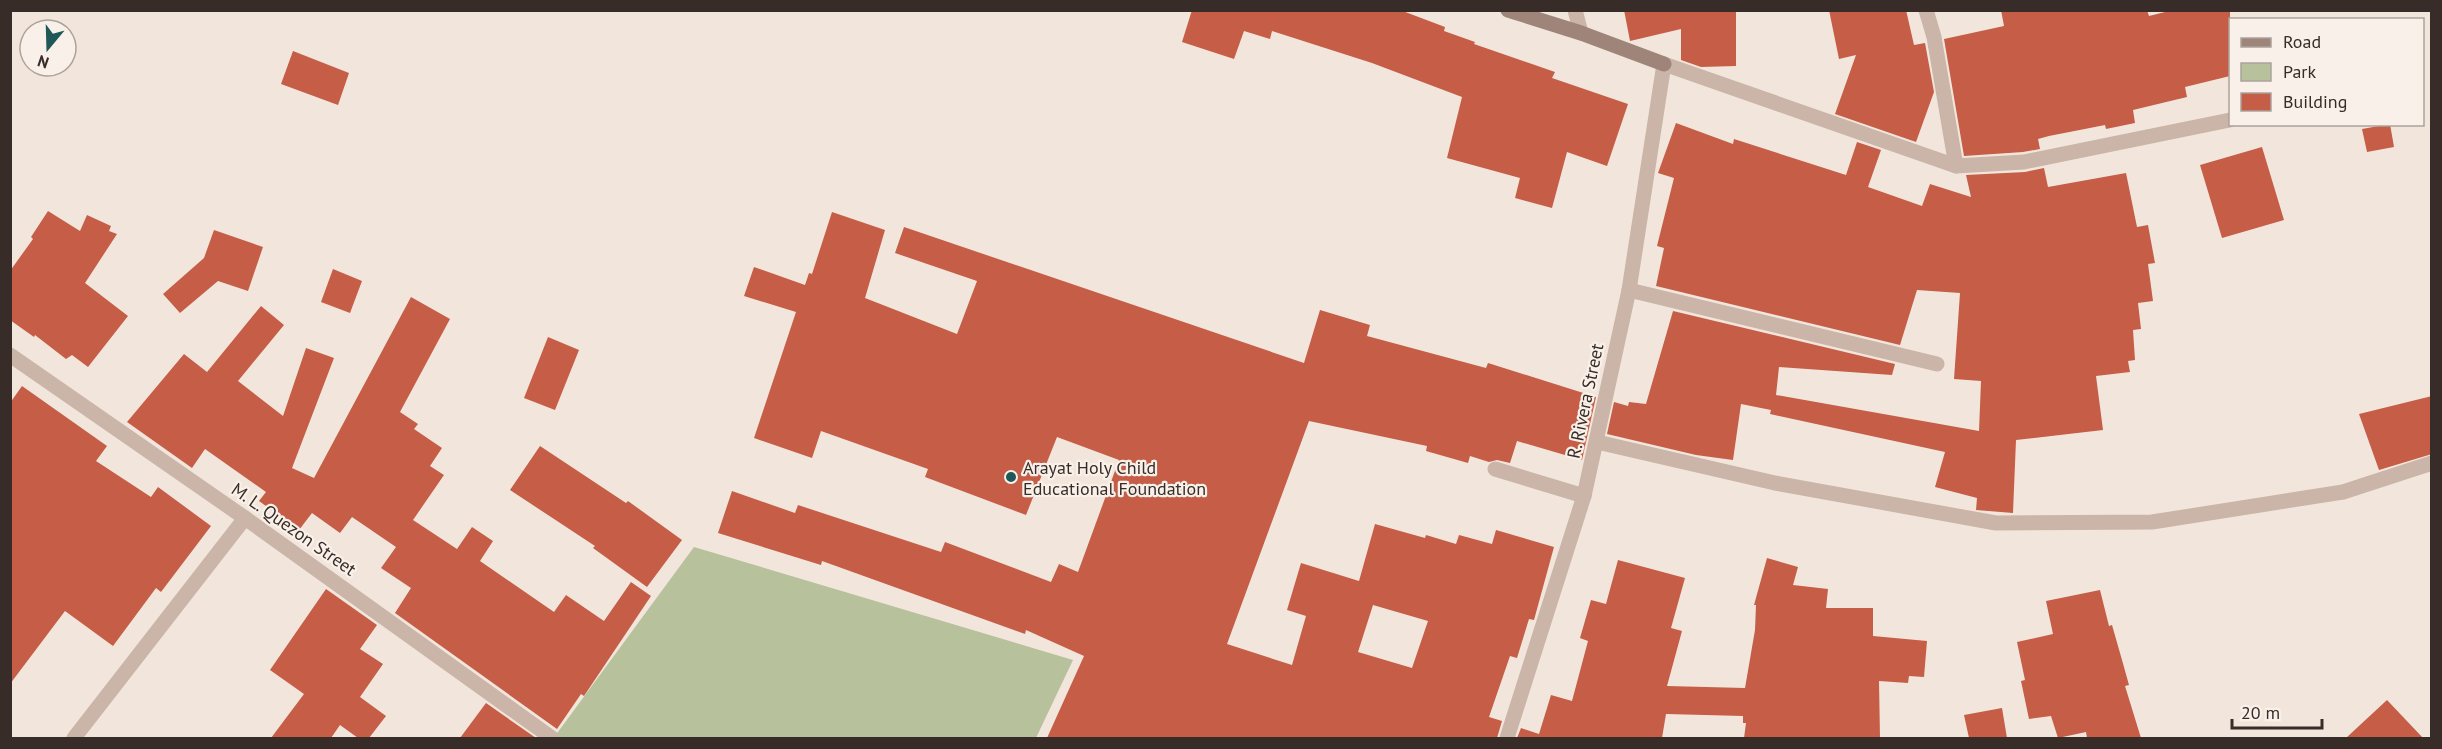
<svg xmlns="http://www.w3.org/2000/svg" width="2442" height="749" font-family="'PT Sans',sans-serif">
<rect width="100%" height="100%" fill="#f2e6dc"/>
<polygon fill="#b7c19c" points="694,547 1073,660 1036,738 560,738 555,736"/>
<g fill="#c55d47" fill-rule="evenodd">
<polygon points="1192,10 1400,10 1445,27 1444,31 1475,42 1474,44 1555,72 1552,78 1628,104 1607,166 1567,152 1552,208 1515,198 1520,178 1447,158 1462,97 1372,63 1272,31 1270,39 1244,31 1234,59 1182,42"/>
<polygon points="1624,10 1736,10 1736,66 1701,67 1681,60 1681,29 1630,41"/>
<polygon points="1829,10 1906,10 1914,45 1925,43 1934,92 1916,142 1835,114 1856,55 1839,59"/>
<polygon points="2001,10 2147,10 2149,16 2173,10 2230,10 2230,76 2185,87 2187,97 2133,110 2135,123 2106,129 2105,125 2049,136 2038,139 2040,149 2023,152 1964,156 1944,39 2004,26"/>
<polygon points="293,51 349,73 338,105 281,84"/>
<polygon points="1676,123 1733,144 1734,139 1846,175 1857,142 1881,150 1868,187 1922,206 1930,184 1971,197 1966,175 2025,172 2044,168 2048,187 2126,173 2137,227 2148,225 2155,263 2148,264 2153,301 2138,303 2141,329 2133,330 2135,360 2128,361 2130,372 2096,376 2103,430 2016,440 2013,513 1976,510 1977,498 1935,487 1945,452 1770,414 1771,410 1741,404 1733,460 1696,455 1607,434 1614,402 1628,406 1629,402 1646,404 1673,311 1895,364 1892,375 1779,367 1776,395 1979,431 1981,381 1954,379 1960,293 1917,290 1900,345 1656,286 1664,248 1657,246 1674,178 1658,173"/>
<polygon points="2390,124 2394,147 2367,152 2362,129"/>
<polygon points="2262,147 2284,220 2222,238 2200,165"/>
<polygon points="48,211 80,231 87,215 111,226 109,231 117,234 85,283 128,316 88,367 72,355 66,359 35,335 34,337 10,320 10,271 33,239 31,237"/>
<path d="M 832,212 L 885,230 L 865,298 L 957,334 L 977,281 L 895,253 L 904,227 L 1304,363 L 1320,310 L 1370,325 L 1367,336 L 1486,368 L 1488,363 L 1596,397 L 1582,460 L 1517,441 L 1510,463 L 1497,460 L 1489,462 L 1470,456 L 1468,463 L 1426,451 L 1427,446 L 1309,421 L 1227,644 L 1292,665 L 1306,616 L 1287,610 L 1301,563 L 1359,581 L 1375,524 L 1425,538 L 1426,535 L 1456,544 L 1459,535 L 1492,544 L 1496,530 L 1554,547 L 1534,620 L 1529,619 L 1517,658 L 1510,656 L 1489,717 L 1502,721 L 1497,738 L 1047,738 L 1084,656 L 1026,630 L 1025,634 L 822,561 L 821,565 L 718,533 L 732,491 L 795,513 L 798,505 L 941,552 L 945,542 L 1051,582 L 1059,564 L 1078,572 L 1119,460 L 1057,437 L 1026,515 L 925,477 L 928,469 L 821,431 L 812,458 L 754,438 L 796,312 L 744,296 L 754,267 L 805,285 L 809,273 L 812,274 ZM 1373,605 L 1428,621 L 1412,668 L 1358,652 Z"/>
<polygon points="214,230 263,247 248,291 218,281 180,313 163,294 204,258"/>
<polygon points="333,269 362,281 350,313 321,302"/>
<polygon points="411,297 450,319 400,412 418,424 414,429 442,448 430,466 444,475 413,520 457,549 472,527 493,541 480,561 554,612 566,595 604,621 631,582 651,596 584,696 581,694 557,729 395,613 411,588 381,568 396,547 352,517 340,533 312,513 299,530 259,501 266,492 205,449 192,468 127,422 184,354 207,372 261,306 284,325 238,381 283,416 306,348 334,358 292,468 314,478"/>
<polygon points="548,337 579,350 555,410 524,398"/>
<polygon points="22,386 107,446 96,461 151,497 158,487 211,526 161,592 156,588 113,646 65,611 10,684 10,403"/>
<polygon points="2432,396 2432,454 2379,470 2359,414"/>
<polygon points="540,446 626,503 628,501 682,540 647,587 593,548 595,546 510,490"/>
<polygon points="1767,558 1798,567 1793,585 1828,589 1826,608 1873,608 1873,636 1927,641 1924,677 1909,676 1908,683 1879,681 1880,738 1744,738 1746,723 1743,723 1743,716 1666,714 1662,738 1517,738 1521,728 1539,734 1551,695 1572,701 1588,641 1580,638 1591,600 1606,604 1618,560 1685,578 1671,628 1682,631 1667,686 1745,688 1755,630 1756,605 1754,605"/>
<polygon points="326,589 377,625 360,649 383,664 360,697 386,716 369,738 358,738 340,725 331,738 271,738 304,694 270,670"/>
<polygon points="2100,590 2109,626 2112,625 2122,660 2129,685 2125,686 2141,738 2087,738 2086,732 2058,738 2051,716 2029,719 2021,681 2025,680 2017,642 2053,634 2046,601"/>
<polygon points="2387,700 2423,738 2346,738"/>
<polygon points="486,703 536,738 460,738"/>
<polygon points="2002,708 2007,738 1969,738 1964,715"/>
</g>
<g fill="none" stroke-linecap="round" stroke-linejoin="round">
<g stroke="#cab5a8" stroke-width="15">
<polyline points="1597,442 1775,483 1996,523 2152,522 2343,492 2432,463"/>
<polyline points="1495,469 1584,496"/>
</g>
<g stroke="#cab5a8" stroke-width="15">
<polyline points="1575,10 1581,33"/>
<polyline points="1926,10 1934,37 1956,166"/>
<polyline points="1629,290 1937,364"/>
<polyline points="10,355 245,518 552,738"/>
<polyline points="74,738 245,518"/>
<polyline points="1507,738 1584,496 1629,290 1664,64 1956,166 2024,162 2230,120"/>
</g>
<polyline stroke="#9e8479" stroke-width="15" points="1508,10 1581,33 1664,64"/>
</g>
<circle fill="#1e5858" stroke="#f9f1e9" stroke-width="2" cx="1011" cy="477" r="6"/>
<g text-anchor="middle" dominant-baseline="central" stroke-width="4.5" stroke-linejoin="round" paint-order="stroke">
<g font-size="18" fill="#372c28" stroke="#f9f1e9">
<text transform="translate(1585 401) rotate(-78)">R. Rivera Street</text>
<text transform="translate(294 529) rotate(35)">M. L. Quezon Street</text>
</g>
<g font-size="18" fill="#372c28" stroke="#f9f1e9" text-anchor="start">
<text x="1023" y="467">Arayat Holy Child<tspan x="1023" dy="21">Educational Foundation</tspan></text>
</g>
</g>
<rect width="2442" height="749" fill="none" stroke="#372c28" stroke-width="24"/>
<rect x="2229" y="18" width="195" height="108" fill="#f9f1e9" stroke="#aba29c" stroke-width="1.5"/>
<rect x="2241" y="38" width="30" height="9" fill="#9e8479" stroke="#aba29c" stroke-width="1.5"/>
<text x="2283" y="48" font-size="18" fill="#372c28">Road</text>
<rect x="2241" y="63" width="30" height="18" fill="#b7c19c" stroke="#aba29c" stroke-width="1.5"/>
<text x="2283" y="78" font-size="18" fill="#372c28">Park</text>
<rect x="2241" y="93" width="30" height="18" fill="#c55d47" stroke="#aba29c" stroke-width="1.5"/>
<text x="2283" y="108" font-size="18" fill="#372c28">Building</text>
<g transform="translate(48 48) rotate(199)"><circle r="28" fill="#f9f1e9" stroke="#aba29c" stroke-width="1.5"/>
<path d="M0-4.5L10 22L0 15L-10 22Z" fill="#1e5858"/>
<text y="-9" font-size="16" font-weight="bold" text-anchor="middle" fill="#372c28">N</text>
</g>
<path d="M2232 719v9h90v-9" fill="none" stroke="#372c28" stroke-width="3"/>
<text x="2241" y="719" font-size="18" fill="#372c28" stroke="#f9f1e9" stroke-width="4.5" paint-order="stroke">20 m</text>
</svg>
